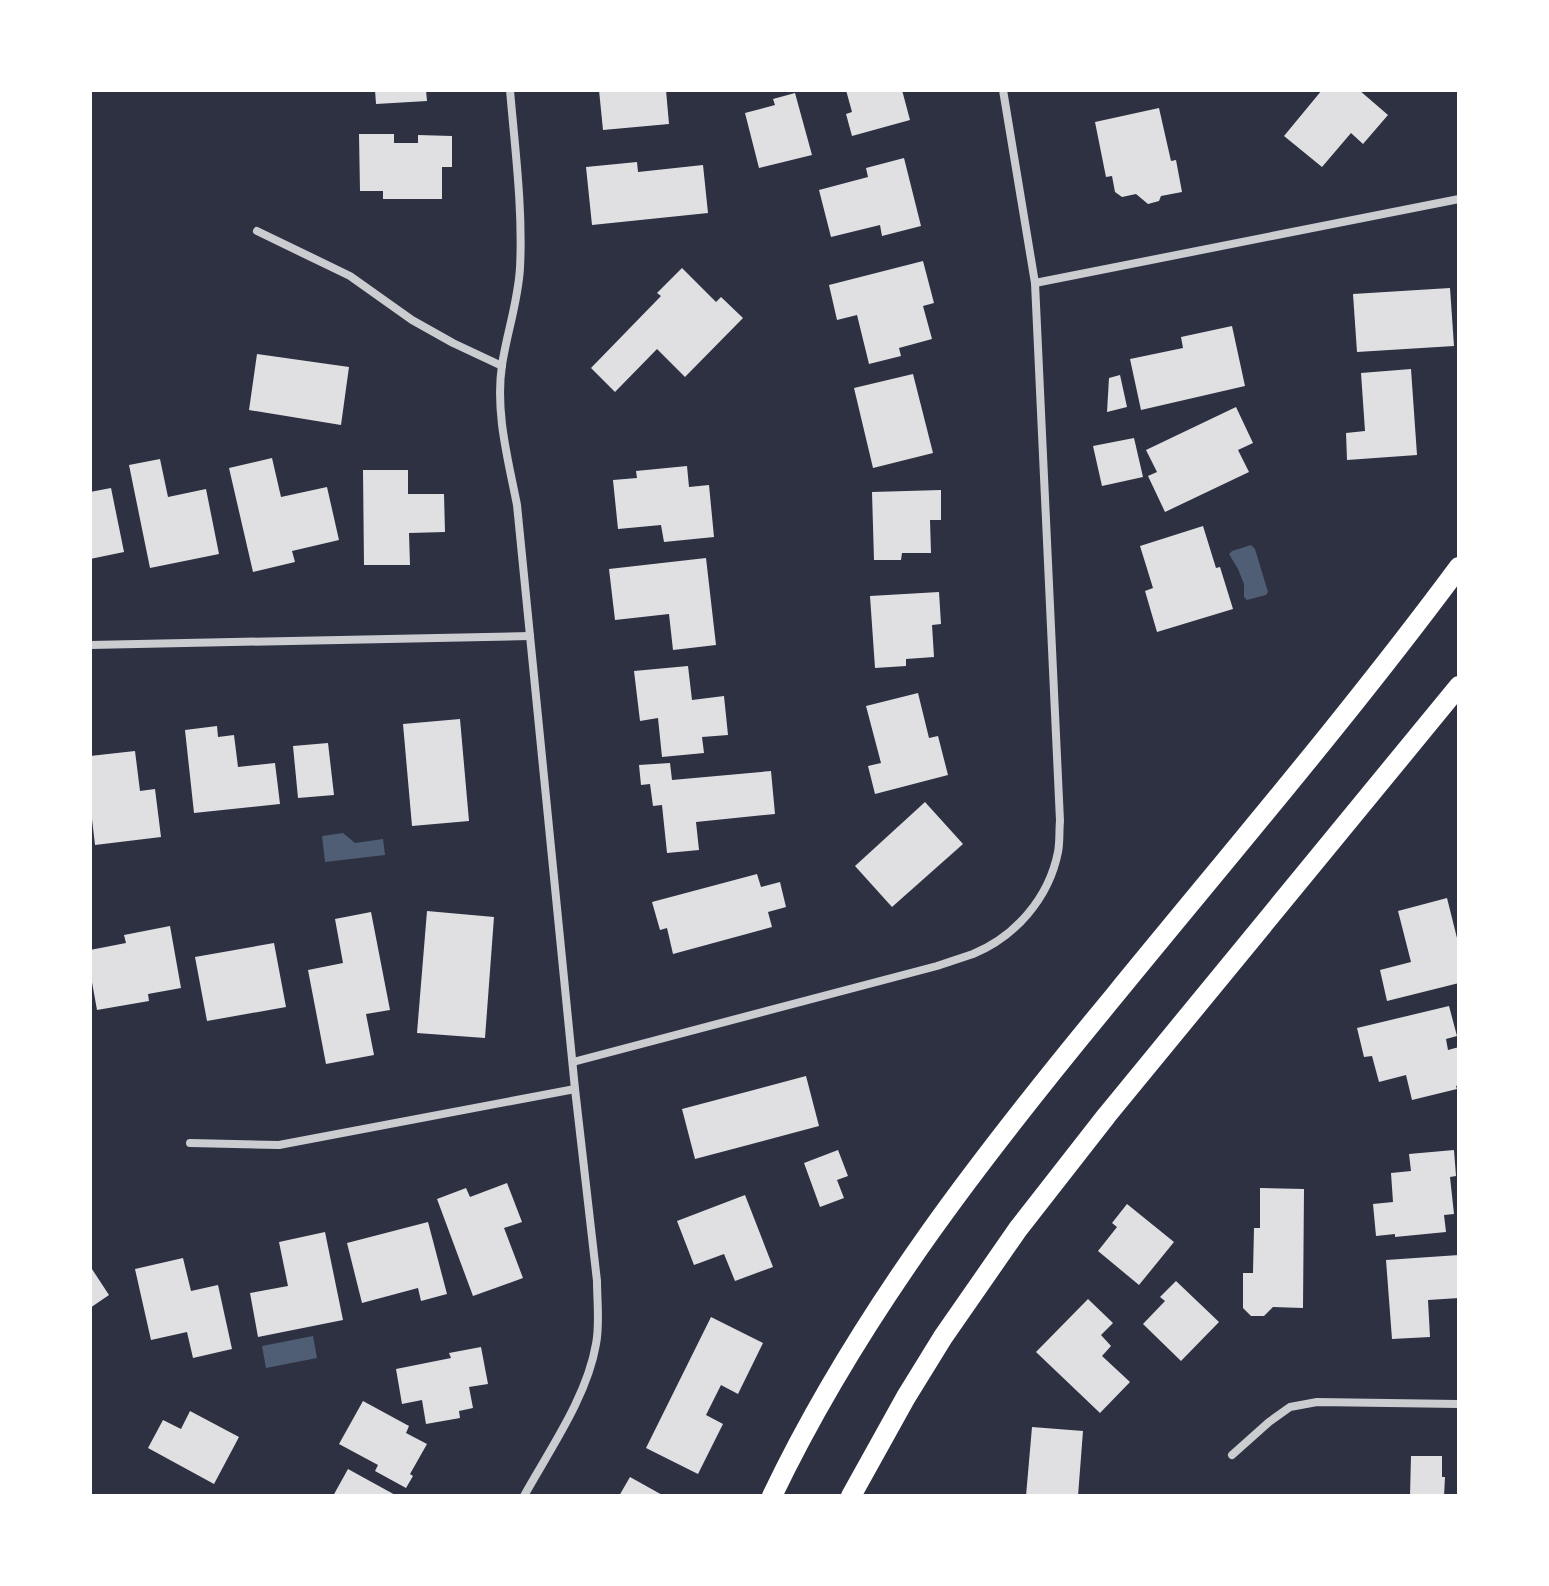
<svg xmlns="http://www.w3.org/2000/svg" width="1549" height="1586" font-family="Manrope,sans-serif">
<rect width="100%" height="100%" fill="#2d3142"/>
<g fill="#4f5d75">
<polygon points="1251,545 1255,549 1268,592 1266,595 1247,600 1244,597 1244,584 1238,569 1229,554 1232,551"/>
<polygon points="343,833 355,843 383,839 385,855 325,862 322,836"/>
<polygon points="313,1336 317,1358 266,1368 262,1346"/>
</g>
<g fill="#e0e0e3">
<polygon points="375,90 426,90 427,101 376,104"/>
<polygon points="599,90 666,90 669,124 603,130"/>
<polygon points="846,90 902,90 910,120 852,136 846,114 852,112"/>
<polygon points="1322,90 1359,90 1388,115 1363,144 1351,133 1322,167 1284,136"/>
<polygon points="795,93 812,155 759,168 745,113 775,105 773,99"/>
<polygon points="1159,108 1171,161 1176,160 1182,192 1161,196 1159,201 1148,204 1136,194 1122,197 1115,192 1112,176 1106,177 1095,122"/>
<polygon points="359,134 394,134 394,143 418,143 418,135 452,136 452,167 442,167 442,199 383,199 383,191 360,191"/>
<polygon points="904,158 921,226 882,236 880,225 831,237 819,190 868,177 866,168"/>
<polygon points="637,162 638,172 703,165 708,213 592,225 586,167"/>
<polygon points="923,261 934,303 923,306 932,339 899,348 901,356 869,364 857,315 837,320 829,285"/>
<polygon points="682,268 716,302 721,297 743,318 685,377 657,349 615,392 591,368 661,296 657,293"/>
<polygon points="1450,288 1454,346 1357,352 1353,294"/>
<polygon points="1232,326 1245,386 1141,410 1130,359 1183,348 1181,337"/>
<polygon points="257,354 349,367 341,425 249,410"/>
<polygon points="1411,369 1417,455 1347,460 1346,433 1365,431 1361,373"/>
<polygon points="913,374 933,453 873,468 854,388"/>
<polygon points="1120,375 1127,407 1107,412 1109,378"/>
<polygon points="1236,407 1253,443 1238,450 1249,472 1165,512 1148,476 1157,472 1146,450"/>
<polygon points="1134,438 1143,477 1102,486 1093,446"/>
<polygon points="272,458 281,497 327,487 339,540 292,551 295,562 253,572 229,468"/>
<polygon points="160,459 168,497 206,489 219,554 150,568 129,465"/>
<polygon points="687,466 689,487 709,485 714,537 664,542 661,525 618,529 613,480 637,478 636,471"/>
<polygon points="363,470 408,470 408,494 444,494 445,532 409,533 410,565 364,565"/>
<polygon points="111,488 124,552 90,559 90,492"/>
<polygon points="941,490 941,520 930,520 931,553 902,553 901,560 874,560 872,492"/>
<polygon points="1203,526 1216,568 1220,567 1233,609 1157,632 1145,591 1153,588 1140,546"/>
<polygon points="706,558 716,645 673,650 669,614 615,620 609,569"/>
<polygon points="939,592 941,624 932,625 934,657 906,659 906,666 875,668 870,596"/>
<polygon points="688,666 692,700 724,696 728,735 702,737 704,753 662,757 658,718 640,721 634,671"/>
<polygon points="918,693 929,738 938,736 948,775 875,794 868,766 881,763 866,706"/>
<polygon points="460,719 469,821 412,826 403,724"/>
<polygon points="217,726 218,737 234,735 238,767 275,763 280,804 194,813 185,730"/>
<polygon points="328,743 334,795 298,798 293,746"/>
<polygon points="135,751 140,791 155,789 161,837 95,845 90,802 90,756"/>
<polygon points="670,763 672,780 771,771 775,814 696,822 699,850 667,853 662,805 653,806 650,784 641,785 639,765"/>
<polygon points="925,802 963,844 892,907 855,866"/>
<polygon points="757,874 761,887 780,882 786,907 768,912 772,927 673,954 667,928 660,930 652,902"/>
<polygon points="1447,898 1459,946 1459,983 1387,1001 1380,970 1411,962 1398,911"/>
<polygon points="427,911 494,917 485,1038 417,1033"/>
<polygon points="371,912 390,1010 366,1014 374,1055 326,1064 308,970 343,963 335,919"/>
<polygon points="170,926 181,988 148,994 149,1001 97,1010 90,971 90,950 126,943 124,935"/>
<polygon points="274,943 286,1007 207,1021 195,957"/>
<polygon points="1449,1006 1457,1036 1446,1039 1448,1050 1459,1047 1459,1085 1456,1086 1457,1089 1412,1100 1406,1075 1379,1082 1372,1056 1364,1057 1357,1028"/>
<polygon points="806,1076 819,1126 695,1159 682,1109"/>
<polygon points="838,1150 848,1176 837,1180 844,1198 820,1207 804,1163"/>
<polygon points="1454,1150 1456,1176 1450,1177 1454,1214 1444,1215 1446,1232 1395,1237 1395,1234 1376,1236 1373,1204 1393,1202 1391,1173 1411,1171 1409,1154"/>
<polygon points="507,1183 522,1222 504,1228 523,1278 473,1296 437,1199 466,1188 470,1197"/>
<polygon points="1260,1188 1304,1189 1303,1308 1273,1307 1264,1316 1251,1316 1243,1308 1243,1273 1253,1273 1254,1228 1260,1228"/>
<polygon points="745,1195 773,1267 735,1281 724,1254 694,1265 677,1221"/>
<polygon points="1127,1204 1174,1242 1139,1285 1098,1251 1117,1227 1112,1223"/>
<polygon points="428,1222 447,1294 421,1301 418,1288 362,1303 347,1243"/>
<polygon points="325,1232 343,1320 258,1337 250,1293 288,1286 279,1242"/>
<polygon points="1459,1255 1459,1298 1428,1300 1430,1337 1392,1339 1386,1260"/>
<polygon points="183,1258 191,1291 218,1285 232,1349 193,1358 187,1332 151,1340 135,1269"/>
<polygon points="90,1266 109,1295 90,1308"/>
<polygon points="1176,1281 1219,1322 1181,1361 1143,1324 1165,1301 1160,1297"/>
<polygon points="1088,1299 1113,1323 1101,1335 1111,1346 1102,1356 1130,1382 1100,1413 1036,1352"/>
<polygon points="711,1317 763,1343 738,1394 721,1385 706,1415 723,1424 698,1474 646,1448"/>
<polygon points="481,1347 488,1384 469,1387 473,1408 459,1411 460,1418 426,1424 422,1400 402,1404 396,1369 451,1358 449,1353"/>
<polygon points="363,1401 409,1426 406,1433 427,1444 410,1474 413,1476 406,1488 375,1471 378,1465 339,1444"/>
<polygon points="190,1411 239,1437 214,1484 148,1448 163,1420 181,1429"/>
<polygon points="1032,1427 1083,1431 1078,1496 1026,1496"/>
<polygon points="1411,1456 1442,1456 1442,1477 1445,1477 1444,1496 1410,1496"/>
<polygon points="348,1469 397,1496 333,1496"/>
<polygon points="630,1477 664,1496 619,1496"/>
</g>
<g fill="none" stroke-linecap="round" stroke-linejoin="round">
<g stroke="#caccd0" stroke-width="8">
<path d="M 510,90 C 515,149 523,209 520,268 C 518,302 507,332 502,365 C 495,412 508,459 517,505 L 575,1089 L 597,1281 C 597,1302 600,1324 596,1344 C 587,1397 550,1449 524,1496"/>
<polyline points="257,231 350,276 412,320 453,343 502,366"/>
<polyline points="1035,283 1459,199"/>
<polyline points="90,645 530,636"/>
<path d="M 573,1062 L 937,966 C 949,962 961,958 973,954 C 1015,937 1049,898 1058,852 C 1060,842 1059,831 1060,821 L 1035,283 L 1003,90"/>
<polyline points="190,1143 279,1145 575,1089"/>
<polyline points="1232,1455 1269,1422 1290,1407 1317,1402 1459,1404"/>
</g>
<g stroke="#fff" stroke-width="20">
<path d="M 772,1496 C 860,1312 986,1151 1115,995 C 1231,853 1350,714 1459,567"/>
<polyline points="851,1496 906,1397 943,1337 1018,1229 1107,1115 1459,686"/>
</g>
</g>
<rect width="1549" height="1586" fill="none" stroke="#ffffff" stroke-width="184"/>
</svg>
